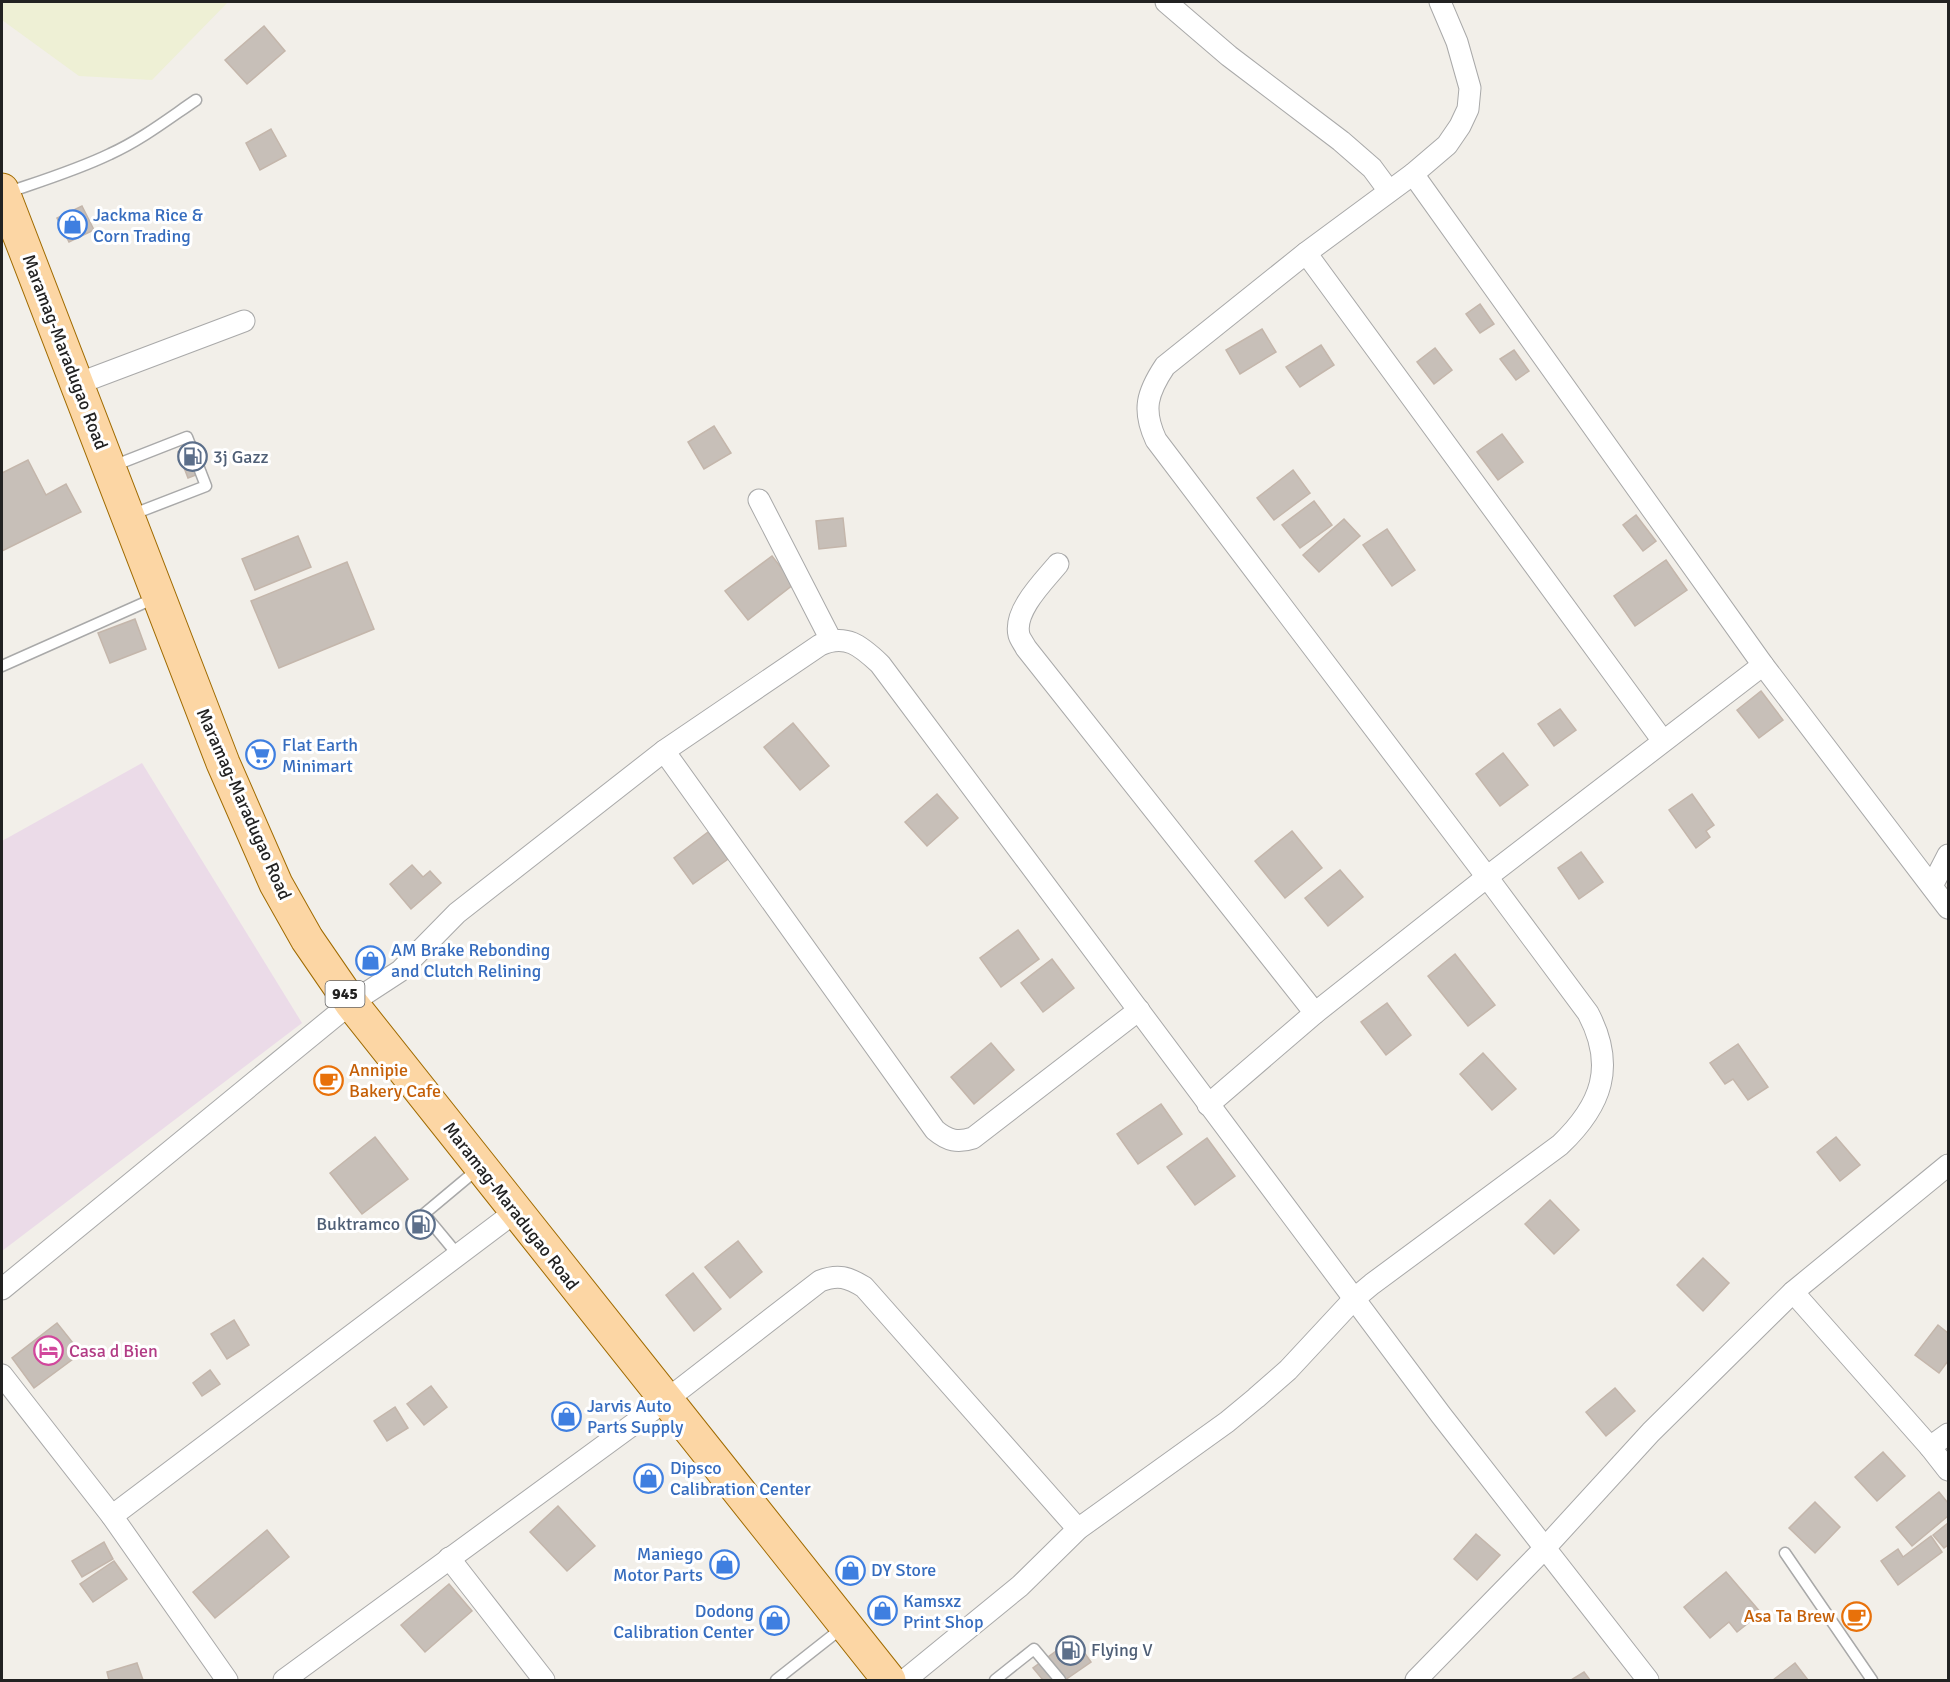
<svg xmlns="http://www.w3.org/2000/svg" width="1950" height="1682" font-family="Signika,sans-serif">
<rect width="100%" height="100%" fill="#f2efe9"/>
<polygon fill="#ebdbe8" points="142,763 302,1023 2,1251 2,841"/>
<polygon fill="#eef0d5" points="2,2 228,2 152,80 79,76 2,20"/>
<g fill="#c7bfb8" stroke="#c4b6ab" stroke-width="1.5">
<polygon points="264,26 285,51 247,84 225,60"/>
<polygon points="271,129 286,156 260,170 246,143"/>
<polygon points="82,206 94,230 69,242 57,218"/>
<polygon points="1480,304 1494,324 1480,333 1466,314"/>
<polygon points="1262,329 1276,352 1240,374 1226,350"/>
<polygon points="1321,345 1334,365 1300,387 1286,367"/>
<polygon points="1435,348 1452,370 1434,384 1417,362"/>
<polygon points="1514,350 1529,371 1516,380 1500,359"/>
<polygon points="714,426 731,453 704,469 688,442"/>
<polygon points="1502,434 1523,462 1498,480 1477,452"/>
<polygon points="196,445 206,471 188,478 178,452"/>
<polygon points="28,460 46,495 66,484 81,512 2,551 2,473"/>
<polygon points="1293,470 1310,493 1274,520 1257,498"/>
<polygon points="1314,501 1332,525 1300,548 1282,525"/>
<polygon points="1636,515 1656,541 1643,551 1623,525"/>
<polygon points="843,518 846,546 819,549 816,521"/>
<polygon points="1344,519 1360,536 1319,572 1303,555"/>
<polygon points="1387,529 1415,570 1392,586 1363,545"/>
<polygon points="298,536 311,567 255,590 242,559"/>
<polygon points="772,556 794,584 748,620 725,591"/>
<polygon points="1666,560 1687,590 1635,626 1614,596"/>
<polygon points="347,562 374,629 279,668 251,601"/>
<polygon points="135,619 146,649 110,663 98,633"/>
<polygon points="1761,691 1783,720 1759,738 1737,710"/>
<polygon points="1560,709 1576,730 1554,746 1538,724"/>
<polygon points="793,723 829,766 800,790 764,747"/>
<polygon points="1503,753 1528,785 1500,806 1476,774"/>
<polygon points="937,794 958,818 927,846 905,822"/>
<polygon points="1692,794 1714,825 1706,831 1710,837 1696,848 1669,810"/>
<polygon points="1292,831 1322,868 1285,898 1255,861"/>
<polygon points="708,832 728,859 693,884 674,858"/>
<polygon points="1581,852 1603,882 1579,899 1558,868"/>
<polygon points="412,865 423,877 430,871 441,883 411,909 390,884"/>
<polygon points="1340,870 1363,897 1328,926 1305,898"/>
<polygon points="1018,930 1039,959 1001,987 980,958"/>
<polygon points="1455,954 1495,1005 1468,1026 1428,976"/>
<polygon points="1052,959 1074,988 1043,1012 1021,983"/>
<polygon points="1387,1003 1411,1035 1386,1055 1361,1022"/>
<polygon points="991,1043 1014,1070 974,1104 951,1077"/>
<polygon points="1738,1044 1768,1087 1748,1100 1733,1079 1725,1084 1710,1063"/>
<polygon points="1483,1053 1516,1089 1492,1110 1460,1074"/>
<polygon points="1161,1104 1182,1134 1138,1164 1117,1134"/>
<polygon points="375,1137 408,1179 362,1214 330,1173"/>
<polygon points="1836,1137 1860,1165 1840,1181 1817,1152"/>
<polygon points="1207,1138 1235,1176 1195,1205 1167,1167"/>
<polygon points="1550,1200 1579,1230 1554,1254 1525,1224"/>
<polygon points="738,1241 762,1272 730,1298 705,1267"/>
<polygon points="1703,1258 1729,1283 1703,1311 1677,1285"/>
<polygon points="693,1273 721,1309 694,1331 666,1295"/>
<polygon points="234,1320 249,1345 227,1359 211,1334"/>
<polygon points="57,1323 81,1353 34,1388 12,1358"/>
<polygon points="1938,1325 1948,1333 1948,1361 1939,1373 1915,1355"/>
<polygon points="210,1370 220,1384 202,1396 193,1383"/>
<polygon points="431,1386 447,1407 424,1425 407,1404"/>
<polygon points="1615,1388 1635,1411 1606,1436 1586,1412"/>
<polygon points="395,1407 408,1428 387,1441 374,1421"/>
<polygon points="1883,1452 1905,1476 1877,1501 1855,1477"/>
<polygon points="1939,1492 1948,1503 1948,1516 1912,1546 1896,1527"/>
<polygon points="1815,1502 1840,1527 1815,1553 1789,1528"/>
<polygon points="558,1506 595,1546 567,1571 530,1532"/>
<polygon points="1948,1523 1948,1545 1944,1548 1933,1535"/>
<polygon points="267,1530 289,1557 215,1618 193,1592"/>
<polygon points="1476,1534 1500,1555 1477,1580 1454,1559"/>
<polygon points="1931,1536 1942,1552 1898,1585 1881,1561 1898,1549 1903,1557"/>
<polygon points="104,1542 113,1559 82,1577 72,1561"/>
<polygon points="114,1561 127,1579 93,1602 80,1584"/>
<polygon points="1726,1572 1761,1613 1737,1632 1729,1622 1710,1638 1684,1607"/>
<polygon points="449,1584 472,1611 425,1652 401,1625"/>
<polygon points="1074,1638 1091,1662 1065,1680 1043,1680 1033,1668"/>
<polygon points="137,1663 143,1680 109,1680 107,1672"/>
<polygon points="1795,1663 1808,1680 1773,1680"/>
<polygon points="1584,1672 1590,1680 1571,1680"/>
</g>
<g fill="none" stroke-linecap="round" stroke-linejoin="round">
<defs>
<g id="lane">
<path d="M 6,193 C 41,181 77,170 110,154 C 141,140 168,119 196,100"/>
<polyline points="113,466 187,437 206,486 131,515"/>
<polyline points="2,666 155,598"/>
<polyline points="458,1255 424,1214 479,1168"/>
<polyline points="1785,1553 1872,1680"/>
<polyline points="776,1680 842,1628"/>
<polyline points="995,1680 1034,1649 1060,1680"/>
</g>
<g id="street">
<polyline points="1166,2 1229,56 1341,141 1372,168 1389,191"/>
<polyline points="1413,174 1763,665 1948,908"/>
<polyline points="1306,253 1663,741"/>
<polyline points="77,384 244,321"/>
<polyline points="759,500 831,640"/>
<path d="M 1058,564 C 1044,581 1013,611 1019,635 C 1020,639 1024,644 1026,648 L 1315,1013"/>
<path d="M 664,751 L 935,1130 C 948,1141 958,1143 973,1138 L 1139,1010"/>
<polyline points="1932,886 1948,855"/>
<polyline points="1208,1105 1315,1013 1487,877 1763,665"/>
<path d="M 2,1289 L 351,1003 L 400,971 L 457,913 L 664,751 L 820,645 C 846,633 861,646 880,664 L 1441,1415 L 1648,1680"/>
<polyline points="1793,1292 1930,1447 1948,1470"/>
<polyline points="2,1375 112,1516 227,1680"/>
<polyline points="1930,1447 1948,1434"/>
<polyline points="112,1516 515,1212"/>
<polyline points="449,1558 544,1680"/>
<path d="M 284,1680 L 665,1401 L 820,1281 C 838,1274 848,1277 864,1287 L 1078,1529"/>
<path d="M 905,1680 L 1020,1586 L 1078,1529 L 1227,1422 L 1256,1398 L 1288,1370 L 1354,1299 L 1372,1284 L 1560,1145 C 1602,1105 1616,1066 1588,1013 L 1487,877 L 1156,440 C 1142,410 1147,393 1165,366 L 1306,253 L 1413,174 L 1447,145 L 1460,126 L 1468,109 L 1470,88 L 1457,42 L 1440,2"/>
<polyline points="1416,1680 1544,1549 1651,1432 1793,1292 1948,1165"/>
</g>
<polyline id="primary" points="2,190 223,763 276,884 307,939 351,1003 889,1680"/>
</defs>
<use href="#lane" stroke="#a9a9a9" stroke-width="13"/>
<use href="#street" stroke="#a9a9a9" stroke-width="23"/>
<use href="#primary" stroke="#a06b00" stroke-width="35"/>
<use href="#lane" stroke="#fff" stroke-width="10"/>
<use href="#street" stroke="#fff" stroke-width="21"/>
<use href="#primary" stroke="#fcd6a4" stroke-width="33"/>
</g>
<defs>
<symbol id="shop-ring" viewBox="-11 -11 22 22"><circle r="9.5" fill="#fff" stroke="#3f7fe0" stroke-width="1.5"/><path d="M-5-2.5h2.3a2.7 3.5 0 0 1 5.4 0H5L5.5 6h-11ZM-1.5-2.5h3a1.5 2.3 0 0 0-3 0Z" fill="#3f7fe0"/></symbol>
<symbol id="fuel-ring" viewBox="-11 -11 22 22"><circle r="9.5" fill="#fff" stroke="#5c6f8a" stroke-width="1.5"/><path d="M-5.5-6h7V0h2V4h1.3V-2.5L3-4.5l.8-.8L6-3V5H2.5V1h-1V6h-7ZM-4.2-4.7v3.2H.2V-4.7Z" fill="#5c6f8a"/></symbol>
<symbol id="supermarket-ring" viewBox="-11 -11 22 22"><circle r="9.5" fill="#fff" stroke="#3f7fe0" stroke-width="1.5"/><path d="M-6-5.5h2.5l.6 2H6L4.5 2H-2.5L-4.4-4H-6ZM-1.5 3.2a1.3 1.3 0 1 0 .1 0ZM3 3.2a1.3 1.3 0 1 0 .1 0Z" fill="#3f7fe0"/></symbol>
<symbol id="cafe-ring" viewBox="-11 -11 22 22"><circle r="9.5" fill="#fff" stroke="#e8710a" stroke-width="1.5"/><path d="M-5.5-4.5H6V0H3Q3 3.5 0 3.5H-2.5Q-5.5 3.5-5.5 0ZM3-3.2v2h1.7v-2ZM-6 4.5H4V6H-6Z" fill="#e8710a"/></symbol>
<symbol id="hotel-ring" viewBox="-11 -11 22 22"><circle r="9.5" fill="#fff" stroke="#d1479c" stroke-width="1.5"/><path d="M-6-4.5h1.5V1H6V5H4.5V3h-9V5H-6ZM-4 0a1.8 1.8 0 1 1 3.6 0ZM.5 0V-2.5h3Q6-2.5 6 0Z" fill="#d1479c"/></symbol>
</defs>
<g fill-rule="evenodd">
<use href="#shop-ring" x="56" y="208" width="33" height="33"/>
<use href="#fuel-ring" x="176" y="440" width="33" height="33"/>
<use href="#supermarket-ring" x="244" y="738" width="33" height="33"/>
<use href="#shop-ring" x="354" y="944" width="33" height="33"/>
<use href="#cafe-ring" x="312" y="1064" width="33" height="33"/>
<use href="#fuel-ring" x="404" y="1208" width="33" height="33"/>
<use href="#hotel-ring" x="32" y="1334" width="33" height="33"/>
<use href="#shop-ring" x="550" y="1400" width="33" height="33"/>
<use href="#shop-ring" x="632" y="1462" width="33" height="33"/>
<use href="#shop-ring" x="708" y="1548" width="33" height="33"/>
<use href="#shop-ring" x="834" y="1554" width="33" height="33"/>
<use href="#shop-ring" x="866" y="1594" width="33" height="33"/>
<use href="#cafe-ring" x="1840" y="1600" width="33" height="33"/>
<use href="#shop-ring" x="758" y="1604" width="33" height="33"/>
<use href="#fuel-ring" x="1054" y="1634" width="33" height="33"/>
</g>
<g text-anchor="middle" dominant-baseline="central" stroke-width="6" stroke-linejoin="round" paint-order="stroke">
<rect fill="#fff" stroke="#646464" stroke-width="1.5" x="325.5" y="981" width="39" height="26" rx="4.5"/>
<g font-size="16" font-weight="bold" fill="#222">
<text x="345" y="994">945</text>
</g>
<g font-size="18" fill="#366cbe" stroke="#fff" text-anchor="start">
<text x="93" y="215">Jackma Rice &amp;<tspan x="93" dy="21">Corn Trading</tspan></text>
<text x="282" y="745">Flat Earth<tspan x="282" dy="21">Minimart</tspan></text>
<text x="391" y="950">AM Brake Rebonding<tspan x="391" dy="21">and Clutch Relining</tspan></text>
<text x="587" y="1406">Jarvis Auto<tspan x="587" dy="21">Parts Supply</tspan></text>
<text x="670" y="1468">Dipsco<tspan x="670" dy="21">Calibration Center</tspan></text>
<text x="703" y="1554" text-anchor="end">Maniego<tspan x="703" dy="21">Motor Parts</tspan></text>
<text x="871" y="1570">DY Store</text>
<text x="903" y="1601">Kamsxz<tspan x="903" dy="21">Print Shop</tspan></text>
<text x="754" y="1611" text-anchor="end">Dodong<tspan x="754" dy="21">Calibration Center</tspan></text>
</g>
<g font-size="18" fill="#222" stroke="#fff">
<text transform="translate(65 352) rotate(69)">Maramag-Maradugao Road</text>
<text transform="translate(244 804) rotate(66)">Maramag-Maradugao Road</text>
<text transform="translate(511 1206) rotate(52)">Maramag-Maradugao Road</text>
</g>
<g font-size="18" fill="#4e5e75" stroke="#fff" text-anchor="start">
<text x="213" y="457">3j Gazz</text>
<text x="400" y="1224" text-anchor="end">Buktramco</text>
<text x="1091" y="1650">Flying V</text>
</g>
<g font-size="18" fill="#c56008" stroke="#fff" text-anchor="start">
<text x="349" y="1070">Annipie<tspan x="349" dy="21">Bakery Cafe</tspan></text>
<text x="1835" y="1616" text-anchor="end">Asa Ta Brew</text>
</g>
<g font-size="18" fill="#b23c85" stroke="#fff" text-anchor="start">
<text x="69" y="1351">Casa d Bien</text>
</g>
</g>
<rect width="1950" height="1682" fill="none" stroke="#222222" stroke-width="6"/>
</svg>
